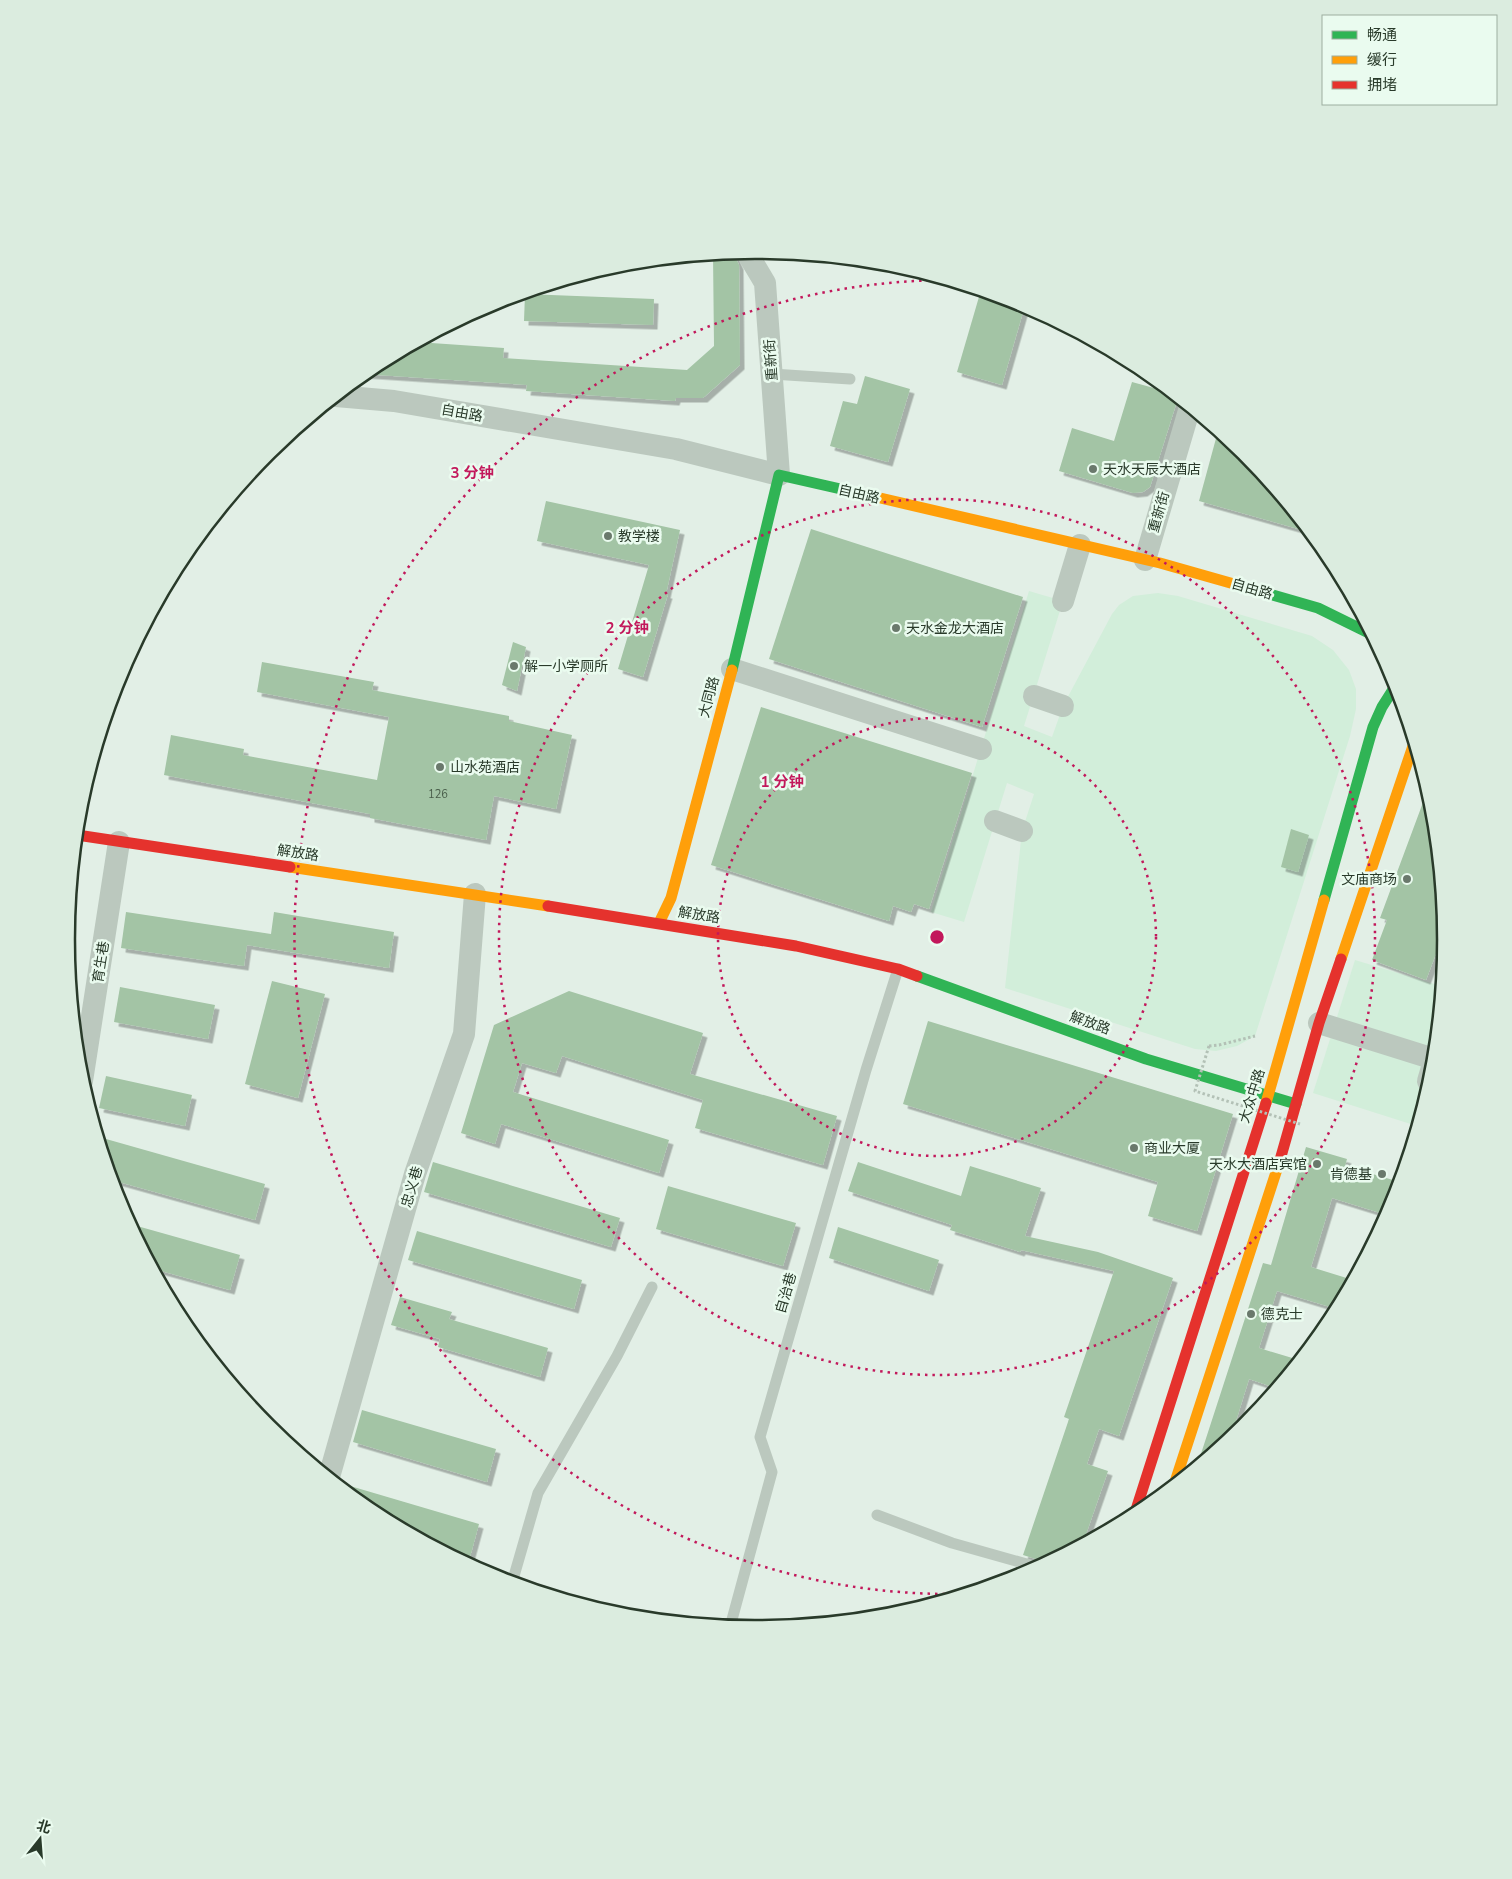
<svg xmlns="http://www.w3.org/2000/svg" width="1512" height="1879" font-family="'Nunito Sans','Noto Sans SC',sans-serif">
<defs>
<filter id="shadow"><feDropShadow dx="4.5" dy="4.5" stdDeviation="0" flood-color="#0004"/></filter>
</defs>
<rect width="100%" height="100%" fill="#e2efe6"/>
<g fill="#d2eeda">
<polygon points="1029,591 1063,601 1024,726 1052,737 1063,706 1112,614 1119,605 1133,596 1158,593 1178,596 1312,636 1333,650 1349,670 1356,689 1356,709 1350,736 1255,1036 1237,1046 1216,1051 1195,1049 1005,988 1022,831 1034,794 1007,783 964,922 931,912"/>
<polygon points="1355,960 1441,986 1432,1074 1417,1126 1313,1093"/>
</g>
<g fill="#a3c4a5" filter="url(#shadow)">
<polygon points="733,252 739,265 740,365 703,398 676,398 675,401 526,391 527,385 363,374 373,366 417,342 504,348 503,358 687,370 714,346 713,254"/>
<polygon points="981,290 1025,305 1002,385 957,372"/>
<polygon points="525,294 654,299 653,325 524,321"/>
<polygon points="865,376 910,389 888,462 830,446 843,401 857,404"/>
<polygon points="1132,382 1172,393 1178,398 1150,487 1143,492 1133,493 1059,471 1072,428 1114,441"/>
<polygon points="1218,431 1244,452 1309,532 1199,501"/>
<polygon points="546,501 680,530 666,594 668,594 643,677 618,669 649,565 537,541"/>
<polygon points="811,529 1023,597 982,727 769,659"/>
<polygon points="513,642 526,647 517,691 502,685"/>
<polygon points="262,662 374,682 372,690 509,716 509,721 572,735 556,809 494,796 486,840 370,818 370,814 164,775 171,735 244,749 243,755 377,780 389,717 257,692"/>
<polygon points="761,707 972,773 929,909 914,904 911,912 893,906 889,921 711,865"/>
<polygon points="1428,789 1433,805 1446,940 1445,945 1440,943 1426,980 1372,960 1387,920 1380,918"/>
<polygon points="1291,829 1309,835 1298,872 1281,867"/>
<polygon points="126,912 271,934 274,912 394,932 389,968 247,945 244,966 121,948"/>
<polygon points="272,981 325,994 298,1098 245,1084"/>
<polygon points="120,987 215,1005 208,1039 114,1022"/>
<polygon points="569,991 703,1033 690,1074 837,1116 823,1165 695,1128 703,1100 562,1056 556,1073 522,1063 513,1092 669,1140 659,1173 501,1124 495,1144 461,1133 494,1025"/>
<polygon points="928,1021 1233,1114 1197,1231 1148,1216 1158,1182 903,1104"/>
<polygon points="106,1076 192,1095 185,1126 99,1108"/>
<polygon points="99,1137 265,1184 255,1220 112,1180"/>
<polygon points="1306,1147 1347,1159 1345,1166 1400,1182 1393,1204 1387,1215 1332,1198 1311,1267 1353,1280 1337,1309 1277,1291 1259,1348 1299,1360 1276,1388 1249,1379 1231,1437 1197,1466 1263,1263 1271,1265"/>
<polygon points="433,1162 620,1218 611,1247 424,1192"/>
<polygon points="858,1162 961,1196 970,1166 1041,1188 1025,1236 1098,1252 1173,1278 1119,1436 1099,1429 1087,1464 1108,1471 1083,1543 1044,1564 1039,1560 1023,1555 1069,1419 1064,1417 1114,1271 1021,1250 1020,1252 950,1230 952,1225 848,1191"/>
<polygon points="668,1186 796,1223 783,1266 656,1229"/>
<polygon points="130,1224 240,1255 230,1290 154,1269"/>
<polygon points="838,1227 939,1260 929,1291 829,1258"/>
<polygon points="417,1231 582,1280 574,1309 408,1260"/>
<polygon points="400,1297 452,1312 449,1319 548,1348 540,1377 438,1347 440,1339 391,1325"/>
<polygon points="362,1410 496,1449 487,1482 353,1442"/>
<polygon points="340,1483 479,1524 470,1557 438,1548 373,1513 339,1485"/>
</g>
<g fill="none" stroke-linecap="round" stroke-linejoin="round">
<polyline stroke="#b3c1b6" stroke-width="3" stroke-dasharray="2.5 2.5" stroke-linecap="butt" points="1209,1046 1219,1045 1255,1036"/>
<g stroke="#bbc8be" stroke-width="11">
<polyline points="772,374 850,379"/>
<polyline points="877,1515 952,1543 1037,1567"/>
<polyline points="512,1583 538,1493 617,1356 652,1287"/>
<polyline points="730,1627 772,1472 760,1437 866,1070 898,969"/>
</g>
<g stroke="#bbc8be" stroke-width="22">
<polyline points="336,396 394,401 676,449 779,475 765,283 746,251"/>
<polyline points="1145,560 1190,407"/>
<polyline points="1063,601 1080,545"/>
<polyline points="732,669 981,749"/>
<polyline points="1034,696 1063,706"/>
<polyline points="995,821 1022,831"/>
<polyline points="1319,1023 1434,1059"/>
<polyline points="82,1081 119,842"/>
<polyline points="1430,1082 1428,1081 1433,1064"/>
<polyline points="329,1477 415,1174 464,1034 475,894"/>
</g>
<g stroke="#30b455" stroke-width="11">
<polyline points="1234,584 1318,608 1371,634"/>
<polyline points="732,670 779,475 876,497"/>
<polyline points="1324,900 1373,727 1382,707 1396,685"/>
<polyline points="917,976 1146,1059 1296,1104"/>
</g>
<g stroke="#ff9f0a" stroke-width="11">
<polyline points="876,497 1160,563 1234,584"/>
<polyline points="290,867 548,906"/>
<polyline points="659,923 671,898 732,670"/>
<polyline points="1341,959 1414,743"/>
<polyline points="1266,1103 1324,900"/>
<polyline points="1174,1485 1280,1160"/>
</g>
<g stroke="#e5322d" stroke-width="11">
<polyline points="77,835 290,867"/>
<polyline points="548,906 796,946 898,969 917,976"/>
<polyline points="1280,1160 1319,1023 1341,959"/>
<polyline points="1134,1516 1266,1103"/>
</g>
<polyline stroke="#b3c1b6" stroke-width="3" stroke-dasharray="2.5 2.5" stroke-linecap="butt" points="1209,1046 1195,1091 1300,1124"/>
</g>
<g fill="none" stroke="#c2185b" stroke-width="2.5" stroke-dasharray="2.5 5">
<circle cx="937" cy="937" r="219"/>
<circle cx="937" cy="937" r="438"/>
<path d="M960 1594A657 657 0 1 1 943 280"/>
</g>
<g fill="#6a796c" stroke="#eafbef" stroke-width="2">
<circle cx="1093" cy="469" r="5"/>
<circle cx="608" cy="536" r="5"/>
<circle cx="896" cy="628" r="5"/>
<circle cx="514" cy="666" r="5"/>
<circle cx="440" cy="767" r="5"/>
<circle cx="1407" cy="879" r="5"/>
<circle cx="1134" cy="1148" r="5"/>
<circle cx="1317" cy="1164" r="5"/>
<circle cx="1382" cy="1174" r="5"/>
<circle cx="1251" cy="1314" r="5"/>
</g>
<g text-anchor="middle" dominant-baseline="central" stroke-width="5" stroke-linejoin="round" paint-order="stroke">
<g font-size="11" fill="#485c49">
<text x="438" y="794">126</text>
</g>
<g font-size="14" fill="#293a2a" stroke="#eafbef">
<text transform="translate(771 360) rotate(-94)">重新街</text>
<text transform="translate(462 413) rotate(10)">自由路</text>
<text transform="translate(859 494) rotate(13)">自由路</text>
<text transform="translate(1159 512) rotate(-74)">重新街</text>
<text transform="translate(1252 589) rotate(16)">自由路</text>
<text transform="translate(709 697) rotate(-75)">大同路</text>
<text transform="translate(298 853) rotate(8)">解放路</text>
<text transform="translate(699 915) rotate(9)">解放路</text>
<text transform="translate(101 962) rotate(-81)">育生巷</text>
<text transform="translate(1090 1023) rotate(20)">解放路</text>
<text transform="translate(1252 1096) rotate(-73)">大众中路</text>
<text transform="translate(412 1187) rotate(-73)">忠义巷</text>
<text transform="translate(786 1293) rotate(-74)">自治巷</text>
</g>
<g font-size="14" fill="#293a2a" stroke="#eafbef" text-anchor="start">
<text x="1103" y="469">天水天辰大酒店</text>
<text x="618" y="536">教学楼</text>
<text x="906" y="628">天水金龙大酒店</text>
<text x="524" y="666">解一小学厕所</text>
<text x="450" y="767">山水苑酒店</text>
<text x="1397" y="879" text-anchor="end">文庙商场</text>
<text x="1144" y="1148">商业大厦</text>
<text x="1307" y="1164" text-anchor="end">天水大酒店宾馆</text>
<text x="1372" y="1174" text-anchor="end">肯德基</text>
<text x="1261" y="1314">德克士</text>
</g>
</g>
<path d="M0 0H1512V1879H0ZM755 259H757A680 680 0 0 1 1437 939V940A680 680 0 0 1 757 1620H755A680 680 0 0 1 75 940V939A680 680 0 0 1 755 259Z" fill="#dbecdf" fill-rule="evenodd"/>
<path fill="none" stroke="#293a2a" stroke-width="2.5" d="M755 259H757A680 680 0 0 1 1437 939V940A680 680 0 0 1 757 1620H755A680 680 0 0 1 75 940V939A680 680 0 0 1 755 259Z"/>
<circle cx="937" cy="937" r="8" fill="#c2185b" stroke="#eafbef" stroke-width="2.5"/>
<g font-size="15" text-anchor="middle" font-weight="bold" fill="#c2185b" stroke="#eafbef" stroke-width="5" stroke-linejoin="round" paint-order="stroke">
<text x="472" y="478">3 分钟</text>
<text x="627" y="633">2 分钟</text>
<text x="782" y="787">1 分钟</text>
</g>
<rect x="1322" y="15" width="175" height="90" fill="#eafbef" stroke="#9daea0"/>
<rect x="1332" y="31" width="25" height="8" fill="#30b455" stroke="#9daea0"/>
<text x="1367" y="40" font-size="15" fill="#293a2a">畅通</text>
<rect x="1332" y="56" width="25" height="8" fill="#ff9f0a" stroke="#9daea0"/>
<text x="1367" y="65" font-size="15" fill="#293a2a">缓行</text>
<rect x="1332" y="81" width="25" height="8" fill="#e5322d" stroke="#9daea0"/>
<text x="1367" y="90" font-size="15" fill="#293a2a">拥堵</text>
<g transform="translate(40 1839) rotate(17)" stroke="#eafbef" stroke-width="4" paint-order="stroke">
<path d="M0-4L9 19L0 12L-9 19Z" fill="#293a2a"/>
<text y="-8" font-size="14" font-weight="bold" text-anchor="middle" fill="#293a2a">北</text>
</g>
</svg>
